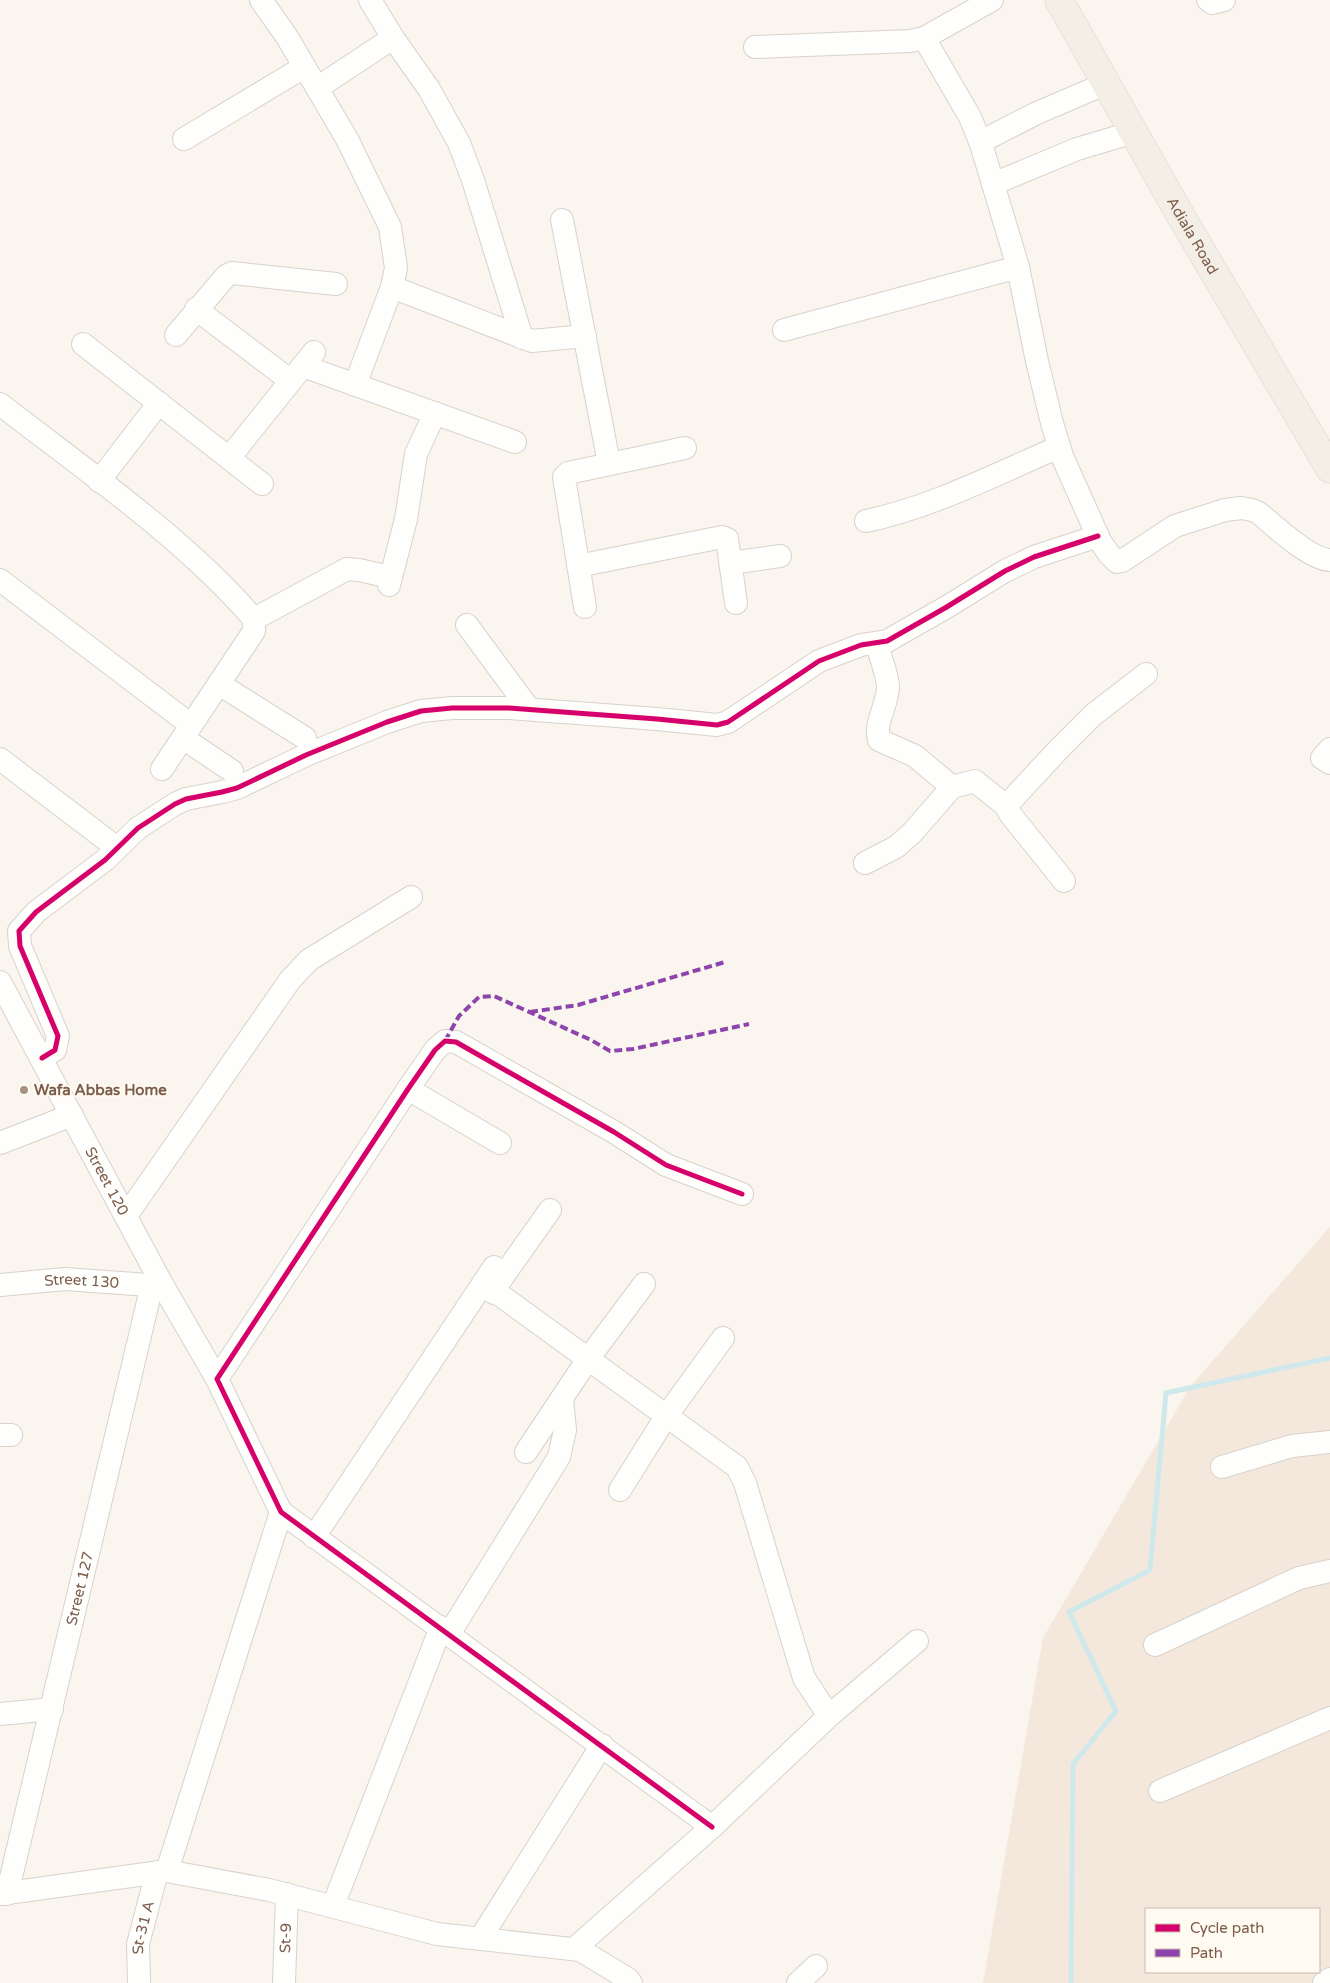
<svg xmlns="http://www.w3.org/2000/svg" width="1330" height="1983" font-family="'Varela Round',sans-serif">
<rect width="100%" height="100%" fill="#faf5ee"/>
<path fill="#f3e8db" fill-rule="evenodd" d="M 1330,1227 L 1330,1983 L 983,1983 L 1043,1638 L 1190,1387 ZM 1146,1909 L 1319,1909 L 1319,1972 L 1146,1972 Z"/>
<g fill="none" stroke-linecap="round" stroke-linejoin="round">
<polyline stroke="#cfe8eb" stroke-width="5" points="1071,1983 1073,1764 1116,1711 1069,1612 1150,1570 1166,1393 1330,1358"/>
<defs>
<g id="minor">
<polyline points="261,0 287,37 347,139 390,227 396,268 392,287 355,385"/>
<polyline points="370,0 393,38 429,89 459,143 473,180 522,338"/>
<polyline points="1208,0 1212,3 1224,0"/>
<path d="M 924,38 L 970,117 L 981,144 L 1018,267 L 1037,361 L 1052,423 L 1062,456 L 1100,541 L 1109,554 L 1117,562 L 1122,561 L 1175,526 L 1225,510 L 1241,508 L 1252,510 L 1259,513 C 1274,526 1311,560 1330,560"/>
<polyline points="755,47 910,41 924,38 992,0"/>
<polyline points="317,88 393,38"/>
<polyline points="184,139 304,67"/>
<polyline points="980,142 1037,113 1107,83"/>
<polyline points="993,184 1077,149 1134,132"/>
<polyline points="562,220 609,463"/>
<polyline points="392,287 532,341 585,336"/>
<polyline points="196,309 291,381"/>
<polyline points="784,330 1018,267"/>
<polyline points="176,335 226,276 232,273 336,284"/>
<polyline points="83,344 262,484"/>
<polyline points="303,366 515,442"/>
<path d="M 0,404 C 86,471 183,537 254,619 L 254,631 L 162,769"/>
<polyline points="229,458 314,352"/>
<polyline points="99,481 159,403"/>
<path d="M 866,521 C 933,507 996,474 1059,447"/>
<polyline points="731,563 780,556"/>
<polyline points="578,566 722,537 727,539 736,603"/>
<polyline points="0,580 191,725"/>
<polyline points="389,585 406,519 416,454 435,413"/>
<polyline points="585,607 564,477 568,473 685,448"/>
<polyline points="254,619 347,569 359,570 390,577"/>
<polyline points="467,625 529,709"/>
<path d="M 877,644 C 880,657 887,673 888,686 C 888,705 874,722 879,740 L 915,756 L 952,787"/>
<polyline points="219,684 305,738"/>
<polyline points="183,738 232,771"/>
<polyline points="1330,749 1322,758 1330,763"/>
<polyline points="0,759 117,848"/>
<polyline points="1006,806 1058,750 1093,715 1146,674"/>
<polyline points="865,863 896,847 912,833 952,787 975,781 1006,806 1010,814 1064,881"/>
<path id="s1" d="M 0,982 L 163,1286 L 217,1379"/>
<polyline points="42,1058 55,1050 58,1036 20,946 19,931 36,912 105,860 138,828 175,804 186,799 222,792 237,788 306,755 387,722 421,711 452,708 509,708 657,719 717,725 728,722 819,661 861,645 887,641 945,608 1005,571 1034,557 1098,536"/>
<polyline points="408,1089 500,1143"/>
<polyline points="0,1143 72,1115"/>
<polyline points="550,1210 492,1292 500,1295 737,1467 745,1483 804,1678 829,1716"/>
<polyline points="126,1216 290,980 309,960 411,897"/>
<path id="s2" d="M 0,1285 L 65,1279 L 163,1286"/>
<polyline points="0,1435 11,1435"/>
<polyline points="526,1452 588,1359 644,1284"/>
<polyline points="1222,1467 1292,1446 1330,1442"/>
<polyline points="620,1490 667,1415 723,1338"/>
<polyline points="314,1537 494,1267"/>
<polyline points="449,1634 559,1457 565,1430 562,1398"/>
<polyline points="1155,1645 1299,1578 1330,1571"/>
<polyline points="0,1714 52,1709"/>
<polyline points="1160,1791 1330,1718"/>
<polyline points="712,1827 281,1512 217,1379 408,1089 435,1050 445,1041 456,1042 614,1132 666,1165 742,1194"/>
<polyline points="167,1871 281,1512"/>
<polyline points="0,1894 167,1871 269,1890 437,1934 580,1950 628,1979 631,1983"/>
<path id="s3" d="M 7,1894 L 152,1285"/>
<polyline points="333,1906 441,1627"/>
<polyline points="480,1939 602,1745"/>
<polyline points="574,1949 712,1827 829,1716 917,1641"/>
<path id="s4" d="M 139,1983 L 138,1944 L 157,1872"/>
<path id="s5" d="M 284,1983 L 287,1894"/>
<polyline points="798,1983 816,1966"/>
<polyline points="1324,1983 1330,1979"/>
</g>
<g id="major">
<path id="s6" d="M 1059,0 L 1182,218 L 1330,469"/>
</g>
</defs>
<use href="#minor" stroke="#d9d2cc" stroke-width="24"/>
<use href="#major" stroke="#dbd1ca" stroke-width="29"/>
<use href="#minor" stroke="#fefefc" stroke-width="22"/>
<use href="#major" stroke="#f4efe6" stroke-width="28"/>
<g stroke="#8e44ad" stroke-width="4" stroke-dasharray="8 4" stroke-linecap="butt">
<polyline points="530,1012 578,1005 725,962"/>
<polyline points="445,1041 459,1016 479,997 494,996 591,1040 610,1051 633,1049 749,1024"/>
</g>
<defs>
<g id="cycleway">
<polyline points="42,1058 55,1050 58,1036 20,946 19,931 36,912 105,860 138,828 175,804 186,799 222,792 237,788 306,755 387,722 421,711 452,708 509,708 657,719 717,725 728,722 819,661 861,645 887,641 945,608 1005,571 1034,557 1098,536"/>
<polyline points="712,1827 281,1512 217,1379 408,1089 435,1050 445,1041 456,1042 614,1132 666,1165 742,1194"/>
</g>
</defs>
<use href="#cycleway" stroke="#fffaf2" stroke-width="8"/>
<use href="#cycleway" stroke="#d6006c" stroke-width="5"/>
</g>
<circle fill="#a89283" stroke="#fffaf2" stroke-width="2" cx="24" cy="1090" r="5"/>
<g text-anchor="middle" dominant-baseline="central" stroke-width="4" stroke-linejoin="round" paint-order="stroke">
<g font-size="15" fill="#7c5c4a" stroke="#fffaf2">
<text stroke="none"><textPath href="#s6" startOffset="271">Adiala Road</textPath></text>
<text stroke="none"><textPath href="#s1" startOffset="226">Street 120</textPath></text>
<text stroke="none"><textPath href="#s2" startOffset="82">Street 130</textPath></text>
<text stroke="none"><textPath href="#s3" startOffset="314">Street 127</textPath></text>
<text stroke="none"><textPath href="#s4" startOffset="56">St-31 A</textPath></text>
<text stroke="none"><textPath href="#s5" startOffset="45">St-9</textPath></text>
</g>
<g font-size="15" font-weight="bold" fill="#7c5c4a" stroke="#fffaf2" text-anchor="start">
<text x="34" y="1090">Wafa Abbas Home</text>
</g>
</g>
<rect x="1145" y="1908" width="175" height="65" fill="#fffaf2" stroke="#cbbbaf"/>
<rect x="1155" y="1924" width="25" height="8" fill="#d6006c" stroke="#cbbbaf"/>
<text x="1190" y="1933" font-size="15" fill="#7c5c4a">Cycle path</text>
<rect x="1155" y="1949" width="25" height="8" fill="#8e44ad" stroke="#cbbbaf"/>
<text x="1190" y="1958" font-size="15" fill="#7c5c4a">Path</text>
</svg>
